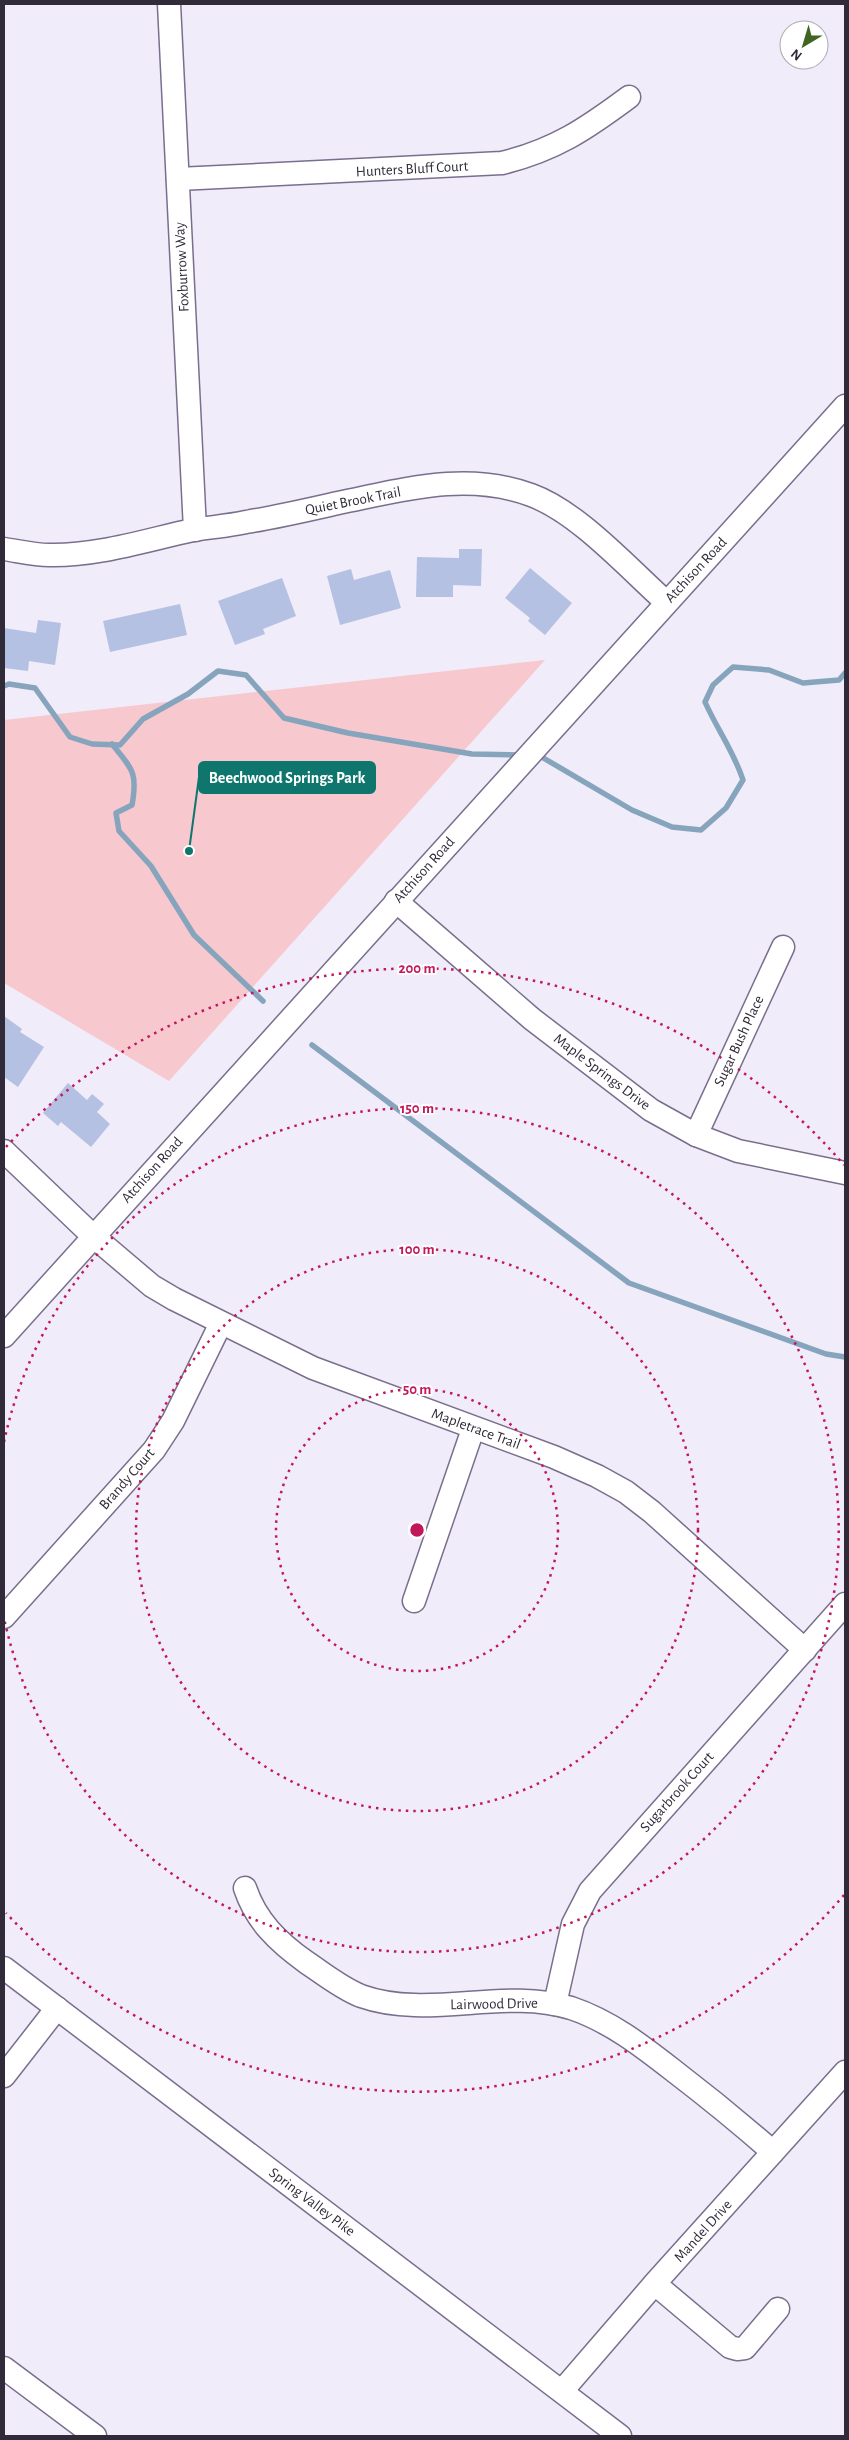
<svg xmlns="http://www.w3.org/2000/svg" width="849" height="2440" font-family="'Alegreya Sans',sans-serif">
<rect width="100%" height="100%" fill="#f1ecfa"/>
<polygon fill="#f7c9cf" points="545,660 169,1081 4,983 4,720"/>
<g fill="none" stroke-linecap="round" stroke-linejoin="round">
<g stroke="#86a5bd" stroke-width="5.5">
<polyline points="4,686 9,684 35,688 70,737 92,744 120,745 143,719 188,694 218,671 246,675 284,718 348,733 472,754 521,755"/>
<path d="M 112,744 C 132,769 138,772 132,805 L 116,813 L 119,831 L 151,866 L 194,935 L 263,1001"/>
<path d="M 536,756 L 540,756 L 632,810 L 672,827 L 701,830 L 726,808 L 743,780 C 734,752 717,729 705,702 L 713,685 L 733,667 L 769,670 L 803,683 L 839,680 L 845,673"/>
<polyline points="312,1045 629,1283 826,1354 845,1357"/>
</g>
</g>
<g fill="#b4c1e2">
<polygon points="459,549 482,549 481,586 453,585 453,597 416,597 417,557 459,558"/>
<polygon points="530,568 572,603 545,635 528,621 530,618 505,598"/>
<polygon points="351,569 354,580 390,570 401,608 340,625 327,576"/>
<polygon points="282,578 296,616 263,629 265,634 235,645 218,601"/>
<polygon points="180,604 187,635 110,652 103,621"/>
<polygon points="38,620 61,623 55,665 29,661 28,671 4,668 4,628 36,633"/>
<polygon points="4,1016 22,1029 20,1032 44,1047 18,1087 4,1077"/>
<polygon points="68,1083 87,1100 92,1094 104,1104 97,1112 110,1124 91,1147 61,1122 58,1126 43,1113"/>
</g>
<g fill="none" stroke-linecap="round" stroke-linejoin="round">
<defs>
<g id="minor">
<polyline points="169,4 195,530"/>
<path d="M 178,179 L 502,163 C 555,150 586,129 629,97"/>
<path d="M 4,549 C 18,551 34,555 49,555 C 98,556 146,540 193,530 C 211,527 228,526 246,522 C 277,517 307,510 338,503 C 403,490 466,471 531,495 C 578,512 628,568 666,602"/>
<polyline points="396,901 532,1019 651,1110 696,1135 738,1151 845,1173"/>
<polyline points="696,1135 783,947"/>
<polyline points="4,1151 93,1236 152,1286 174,1299 313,1368 554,1457 597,1476 626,1492 652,1512 805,1650"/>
<polyline points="4,1336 845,406"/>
<polyline points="414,1601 473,1429"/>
<polyline points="4,1617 154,1450 173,1421 221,1323"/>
<path d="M 245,1888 C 256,1921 278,1942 306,1962 C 324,1974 341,1988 361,1996 C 429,2020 503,1987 571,2008 C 610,2021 642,2046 674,2071 C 708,2097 741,2124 773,2152"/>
<polyline points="4,1968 620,2436"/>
<polyline points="555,2004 573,1924 590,1891 845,1604"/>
<polyline points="4,2076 57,2008"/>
<polyline points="655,2284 730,2347 737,2349 745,2348 778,2309"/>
<polyline points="4,2368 95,2436"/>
<polyline points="562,2391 656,2282 845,2072"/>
</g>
</defs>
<use href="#minor" stroke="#7a6e8d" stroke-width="25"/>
<use href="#minor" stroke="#fff" stroke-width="22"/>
</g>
<g fill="none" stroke="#c2185b" stroke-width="2.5" stroke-dasharray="2.5 5">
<circle cx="417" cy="1530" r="141"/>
<circle cx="417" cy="1530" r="281"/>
<path d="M4 1442A422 422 0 1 1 4 1618"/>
<path d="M844 1895A562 562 0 0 1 6 1913M6 1147A562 562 0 0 1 844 1165"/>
</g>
<g text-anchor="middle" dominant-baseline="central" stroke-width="4" stroke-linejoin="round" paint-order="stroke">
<g font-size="15" fill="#312b39" stroke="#fff">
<text transform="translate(412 169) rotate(-3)">Hunters Bluff Court</text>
<text transform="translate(182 267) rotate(-93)">Foxburrow Way</text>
<text transform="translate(353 501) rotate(-11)">Quiet Brook Trail</text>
<text transform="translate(696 570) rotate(-47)">Atchison Road</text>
<text transform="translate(424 870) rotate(-48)">Atchison Road</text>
<text transform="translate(739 1041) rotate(-65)">Sugar Bush Place</text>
<text transform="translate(602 1072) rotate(37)">Maple Springs Drive</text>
<text transform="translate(152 1170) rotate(-48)">Atchison Road</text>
<text transform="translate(476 1429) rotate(20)">Mapletrace Trail</text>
<text transform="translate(127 1479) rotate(-49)">Brandy Court</text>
<text transform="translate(677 1792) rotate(-48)">Sugarbrook Court</text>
<text transform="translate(494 2004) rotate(-1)">Lairwood Drive</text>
<text transform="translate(312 2202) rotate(37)">Spring Valley Pike</text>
<text transform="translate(703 2231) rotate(-48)">Mandel Drive</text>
</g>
</g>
<circle cx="417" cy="1530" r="8" fill="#c2185b" stroke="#fff" stroke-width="2.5"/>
<g font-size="15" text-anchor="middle" font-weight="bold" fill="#c2185b" stroke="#fff" stroke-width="4" stroke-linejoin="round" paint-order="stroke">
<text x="417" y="973">200 m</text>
<text x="417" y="1113">150 m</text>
<text x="417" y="1254">100 m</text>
<text x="417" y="1394">50 m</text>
</g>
<path fill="none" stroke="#0f766e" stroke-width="2" d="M189 851L199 777"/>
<circle fill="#0f766e" stroke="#fff" stroke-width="2" cx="189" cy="851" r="5"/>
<rect fill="#0f766e" stroke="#0f766e" stroke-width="2" x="199" y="762" width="176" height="31" rx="5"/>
<g font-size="16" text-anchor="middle" font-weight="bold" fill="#fff">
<text x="287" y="783">Beechwood Springs Park</text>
</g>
<rect width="849" height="2440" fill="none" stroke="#312b39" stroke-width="10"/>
<g transform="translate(804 45) rotate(218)"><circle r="24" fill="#ffffff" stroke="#adaab0"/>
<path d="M0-4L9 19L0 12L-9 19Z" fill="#3e6622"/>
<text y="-8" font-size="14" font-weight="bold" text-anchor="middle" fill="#312b39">N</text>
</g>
</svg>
